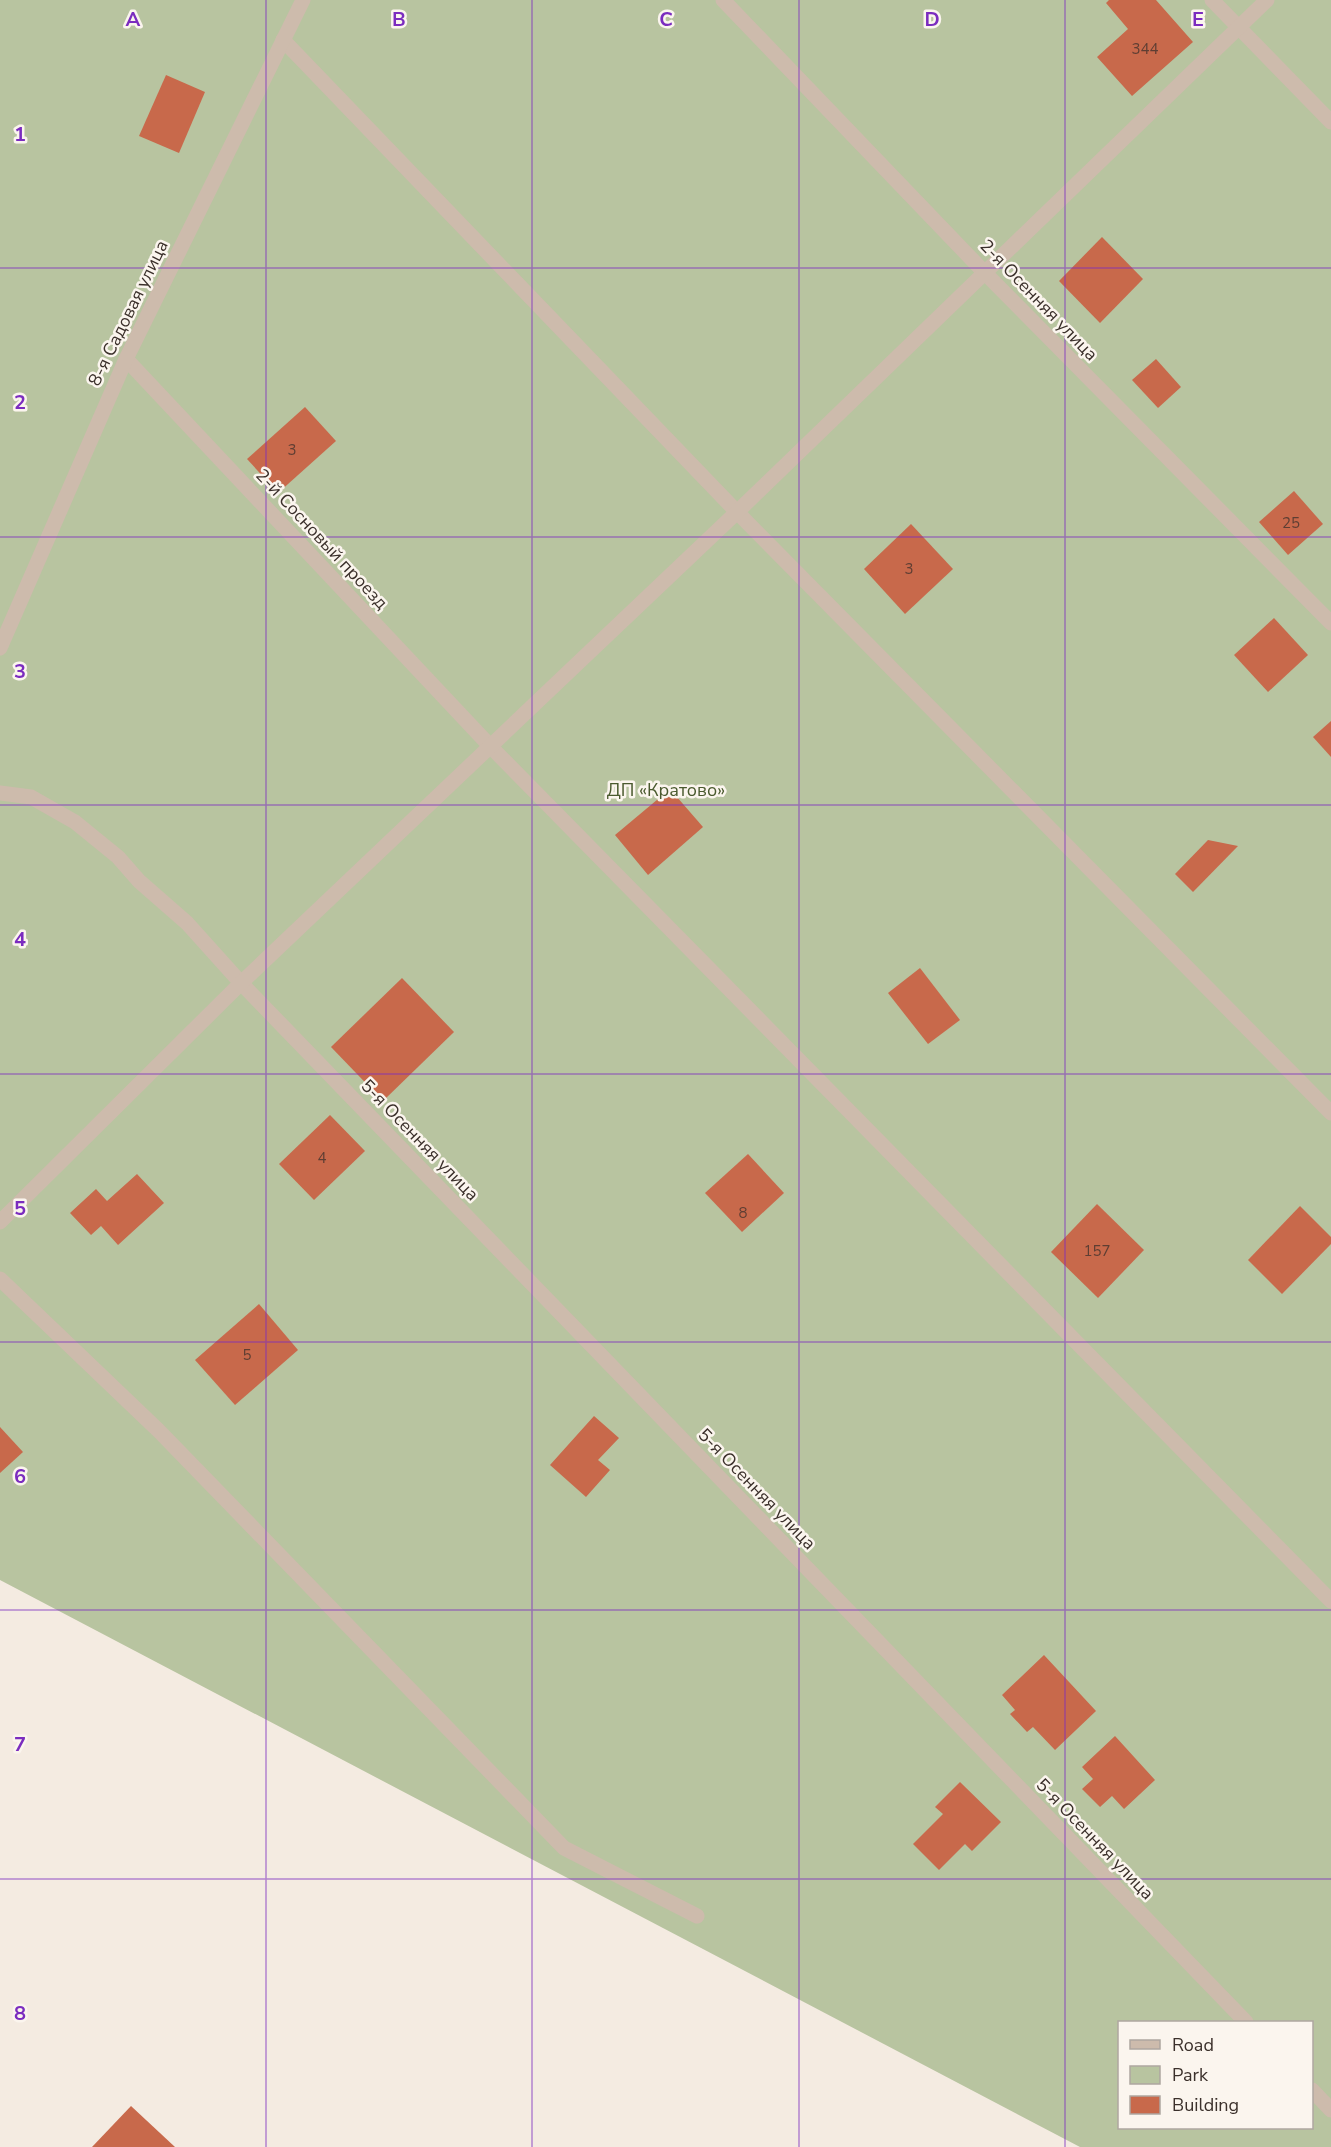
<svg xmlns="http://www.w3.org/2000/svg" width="1331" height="2147" font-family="'Nunito Sans',sans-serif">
<rect width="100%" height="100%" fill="#f4ebe1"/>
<path fill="#b8c4a0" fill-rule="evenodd" d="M 0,0 L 1331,0 L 1331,2147 L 1080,2147 L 0,1580 ZM 1120,2022 L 1312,2022 L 1312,2128 L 1120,2128 Z"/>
<g fill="#c8694b">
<polygon points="1109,0 1156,0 1193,42 1132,96 1097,57 1128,29 1106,3"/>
<polygon points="166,75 205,92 179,153 139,136"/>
<polygon points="1102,237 1143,279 1100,323 1059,281"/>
<polygon points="1156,359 1181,387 1158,408 1132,380"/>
<polygon points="305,407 336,441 278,493 247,459"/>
<polygon points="1294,491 1323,524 1288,555 1259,522"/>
<polygon points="911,524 953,569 905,614 864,569"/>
<polygon points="1274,618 1308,655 1268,692 1234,655"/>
<polygon points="1331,721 1331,757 1313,737"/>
<polygon points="670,789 703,827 648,875 615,835"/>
<polygon points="1208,840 1238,846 1193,892 1175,874"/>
<polygon points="920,968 960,1020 928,1044 888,993"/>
<polygon points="402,978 454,1032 383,1101 331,1047"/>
<polygon points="330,1115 365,1151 314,1200 279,1164"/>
<polygon points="748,1154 784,1193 742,1232 705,1193"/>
<polygon points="137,1174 164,1203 118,1245 101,1226 91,1235 70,1213 96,1189 107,1201"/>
<polygon points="1097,1204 1144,1250 1098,1298 1051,1252"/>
<polygon points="1300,1206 1331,1237 1331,1244 1282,1294 1248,1260"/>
<polygon points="259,1304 298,1350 235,1405 195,1360"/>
<polygon points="594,1416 619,1438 598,1460 610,1470 586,1497 550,1465"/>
<polygon points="0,1427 23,1452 0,1473"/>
<polygon points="1044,1655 1096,1711 1055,1750 1033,1727 1027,1732 1010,1714 1015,1710 1002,1695"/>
<polygon points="1115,1736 1155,1780 1124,1809 1112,1796 1100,1807 1082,1789 1093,1779 1082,1767"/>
<polygon points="960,1782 1001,1822 972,1851 965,1844 939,1870 913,1844 943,1814 935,1807"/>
<polygon points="131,2106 175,2147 92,2147"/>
</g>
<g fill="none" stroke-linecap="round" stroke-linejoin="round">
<g stroke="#cdbbac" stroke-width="15">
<polyline points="723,0 985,273 1331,623"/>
<polyline points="1212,0 1331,122"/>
<polyline points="283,40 737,512 1331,1113"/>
<polyline points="126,359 490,746 1331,1601"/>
<polyline points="0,648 126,359 303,0"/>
<polyline points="0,793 31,797 75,822 118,857 139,881 187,923 241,983 1246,2022"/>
<polyline points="0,1222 241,983 737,512 1267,0"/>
<polyline points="0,1279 159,1431 564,1848 697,1916"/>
<polyline points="1312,2090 1331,2110"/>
</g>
</g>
<path fill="none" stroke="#7b2cbf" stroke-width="1.5" stroke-opacity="0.55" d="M 266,0 L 266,2147M 532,0 L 532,2147M 799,0 L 799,2147M 1065,0 L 1065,2147M 0,268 L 1331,268M 0,537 L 1331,537M 0,805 L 1331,805M 0,1074 L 1331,1074M 0,1342 L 1331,1342M 0,1610 L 1331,1610M 0,1879 L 1331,1879"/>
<g text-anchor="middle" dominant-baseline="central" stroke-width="5" stroke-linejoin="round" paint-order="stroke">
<g font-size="15" fill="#5e3e33">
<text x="1145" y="49">344</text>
<text x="292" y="450">3</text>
<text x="1291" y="523">25</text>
<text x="909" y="569">3</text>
<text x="322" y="1158">4</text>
<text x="743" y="1213">8</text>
<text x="1097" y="1251">157</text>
<text x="247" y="1355">5</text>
</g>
<g font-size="18" fill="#3b302b" stroke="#fbf5ee">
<text transform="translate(1039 300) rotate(46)">2-я Осенняя улица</text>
<text transform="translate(128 313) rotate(-64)">8-я Садовая улица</text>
<text transform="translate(322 539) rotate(47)">2-й Сосновый проезд</text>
<text transform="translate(420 1140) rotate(46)">5-я Осенняя улица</text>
<text transform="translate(757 1489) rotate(46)">5-я Осенняя улица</text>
<text transform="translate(1095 1839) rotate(46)">5-я Осенняя улица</text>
</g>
<g font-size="18" fill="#4a5a2e" stroke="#fbf5ee">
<text x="666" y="790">ДП «Кратово»</text>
</g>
</g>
<g font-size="20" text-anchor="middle" font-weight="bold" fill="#7b2cbf" stroke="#fbf5ee" stroke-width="5" stroke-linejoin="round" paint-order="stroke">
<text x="133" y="26">A</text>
<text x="399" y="26">B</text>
<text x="666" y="26">C</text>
<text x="932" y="26">D</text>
<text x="1198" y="26">E</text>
<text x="20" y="141">1</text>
<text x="20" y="409">2</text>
<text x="20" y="678">3</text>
<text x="20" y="946">4</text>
<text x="20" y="1215">5</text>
<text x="20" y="1483">6</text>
<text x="20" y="1751">7</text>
<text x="20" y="2020">8</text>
</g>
<rect x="1118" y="2021" width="195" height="108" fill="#fbf5ee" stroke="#aea6a0" stroke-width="1.5"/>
<rect x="1130" y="2040" width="30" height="9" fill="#cdbbac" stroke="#aea6a0" stroke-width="1.5"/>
<text x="1172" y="2051" font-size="18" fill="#3b302b">Road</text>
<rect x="1130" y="2066" width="30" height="18" fill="#b8c4a0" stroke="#aea6a0" stroke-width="1.5"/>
<text x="1172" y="2081" font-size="18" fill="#3b302b">Park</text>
<rect x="1130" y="2096" width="30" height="18" fill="#c8694b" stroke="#aea6a0" stroke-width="1.5"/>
<text x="1172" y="2111" font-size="18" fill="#3b302b">Building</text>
</svg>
